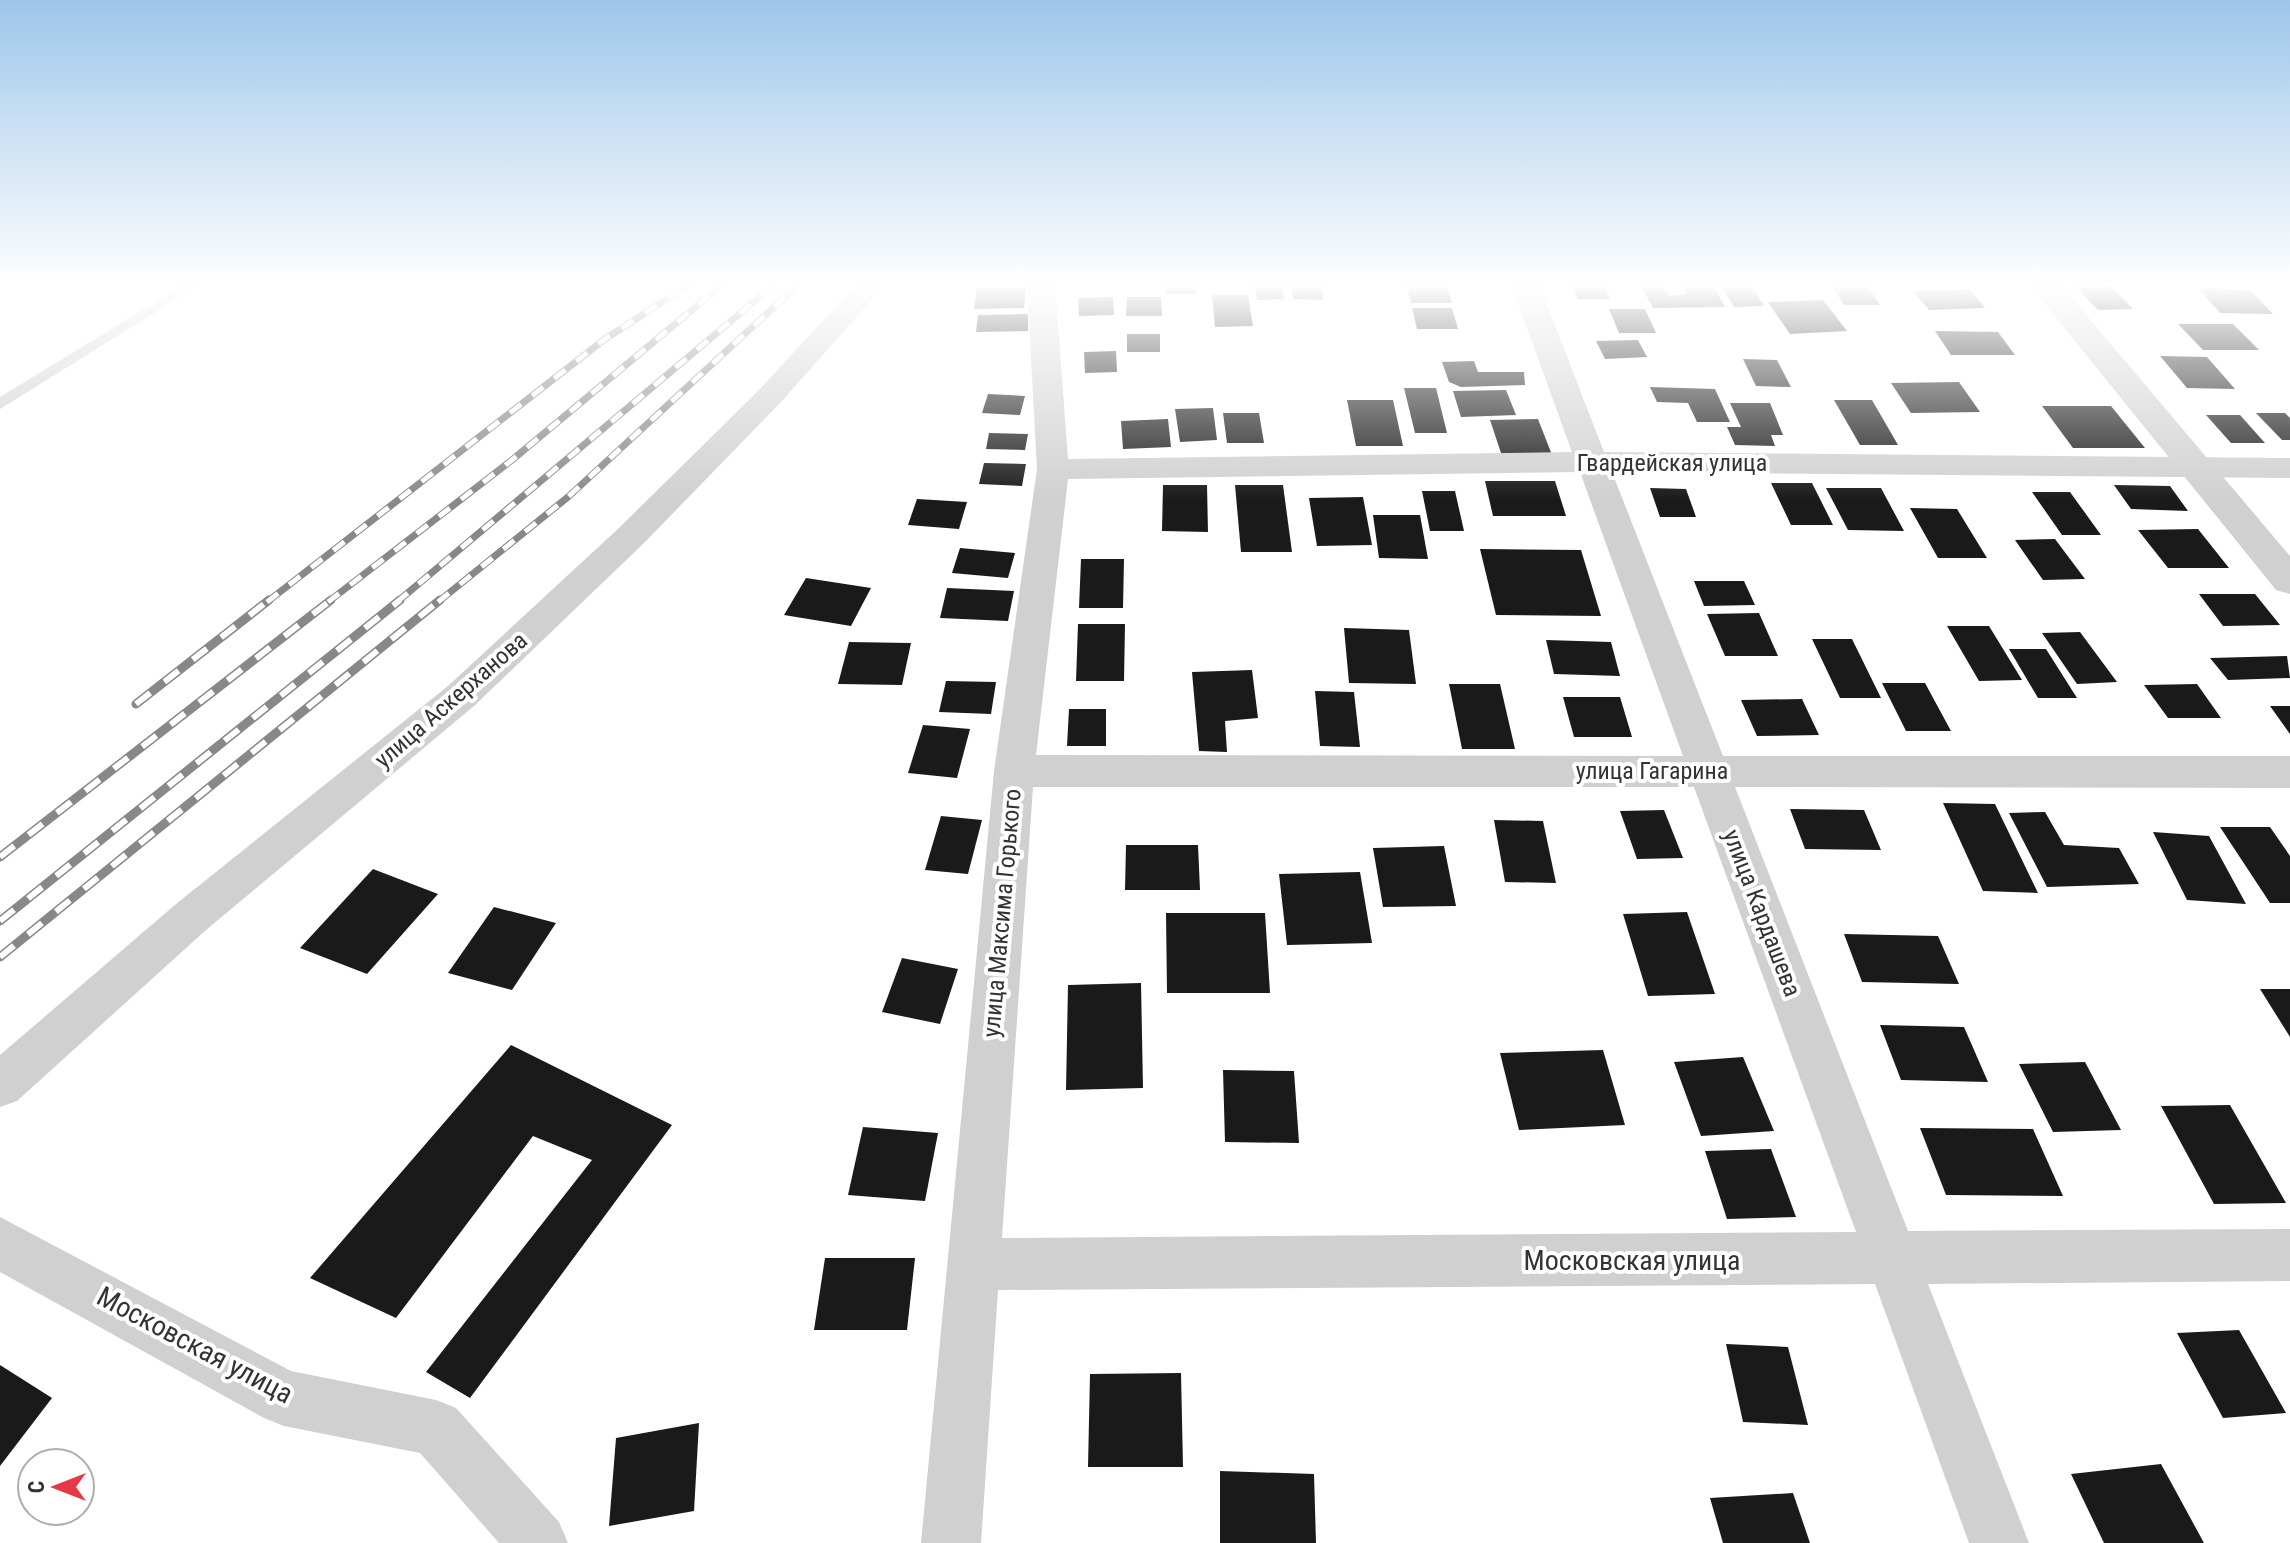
<svg xmlns="http://www.w3.org/2000/svg" width="2290" height="1543" font-family="'Roboto Condensed',sans-serif">
<rect width="100%" height="100%" fill="#fff"/>
<g fill="#1a1a1a">
<polygon points="1165,284 1196,284 1197,294 1166,294"/>
<polygon points="1254,284 1281,284 1284,299 1257,300"/>
<polygon points="1291,284 1321,284 1323,300 1293,299"/>
<polygon points="1406,284 1447,284 1452,303 1411,303"/>
<polygon points="1572,284 1604,284 1610,299 1578,299"/>
<polygon points="1640,284 1663,284 1669,296 1687,294 1681,284 1713,284 1725,307 1653,308"/>
<polygon points="1720,284 1750,284 1764,306 1734,307"/>
<polygon points="1831,284 1866,284 1880,305 1844,305"/>
<polygon points="2073,284 2108,284 2133,309 2098,310"/>
<polygon points="977,288 1026,288 1024,308 974,309"/>
<polygon points="2198,288 2250,290 2273,314 2220,313"/>
<polygon points="1969,289 1985,308 1929,310 1913,291"/>
<polygon points="1212,295 1248,295 1253,326 1215,327"/>
<polygon points="1113,297 1114,315 1079,316 1078,298"/>
<polygon points="1127,297 1161,297 1162,316 1126,316"/>
<polygon points="1823,300 1847,331 1790,334 1768,302"/>
<polygon points="1412,308 1452,308 1458,329 1417,329"/>
<polygon points="1609,309 1645,309 1656,333 1619,333"/>
<polygon points="1028,314 1028,331 976,332 978,315"/>
<polygon points="2178,324 2233,324 2259,350 2203,350"/>
<polygon points="1935,331 1998,332 2015,355 1951,355"/>
<rect x="1127" y="334" width="33" height="18"/>
<polygon points="1638,340 1647,357 1605,359 1596,341"/>
<polygon points="1116,351 1117,372 1085,373 1084,352"/>
<polygon points="2160,356 2207,357 2235,389 2187,388"/>
<polygon points="1743,359 1777,360 1791,387 1756,386"/>
<polygon points="1474,361 1478,372 1524,372 1525,385 1461,387 1449,382 1442,362"/>
<polygon points="1959,382 1980,412 1911,413 1891,383"/>
<polygon points="1650,387 1715,389 1730,422 1697,422 1688,403 1657,402"/>
<polygon points="1404,388 1436,388 1447,433 1415,433"/>
<polygon points="1506,390 1516,415 1461,417 1453,391"/>
<polygon points="988,394 1025,396 1020,415 982,413"/>
<polygon points="1347,400 1393,400 1403,446 1356,446"/>
<polygon points="1834,400 1872,400 1898,445 1860,445"/>
<polygon points="1730,403 1770,403 1783,435 1771,435 1775,446 1735,445 1727,427 1741,427"/>
<polygon points="2042,406 2111,406 2145,448 2073,448"/>
<polygon points="1213,408 1217,440 1180,442 1175,409"/>
<polygon points="1223,413 1259,413 1264,443 1227,443"/>
<polygon points="2256,413 2285,413 2290,418 2290,440 2282,440"/>
<polygon points="2206,415 2240,415 2265,443 2231,443"/>
<polygon points="1168,419 1171,447 1123,449 1121,421"/>
<polygon points="1538,419 1552,455 1502,456 1490,420"/>
<polygon points="989,433 1028,434 1025,450 986,449"/>
<polygon points="984,463 1026,464 1022,486 979,484"/>
<polygon points="1485,481 1555,481 1566,516 1493,516"/>
<polygon points="1771,483 1812,483 1833,525 1791,525"/>
<polygon points="1163,485 1207,485 1208,532 1162,531"/>
<polygon points="1235,485 1283,485 1292,552 1241,552"/>
<polygon points="2114,485 2170,486 2188,511 2131,509"/>
<polygon points="1650,488 1686,489 1696,517 1660,517"/>
<polygon points="1826,488 1881,488 1904,531 1848,530"/>
<polygon points="1422,491 1455,491 1464,531 1430,531"/>
<polygon points="2032,492 2070,492 2101,535 2062,535"/>
<polygon points="1363,497 1372,545 1317,546 1309,498"/>
<polygon points="917,499 967,502 959,529 908,525"/>
<polygon points="1910,508 1957,509 1987,558 1938,558"/>
<polygon points="1373,515 1420,515 1428,559 1379,558"/>
<polygon points="2198,529 2229,568 2168,568 2138,530"/>
<polygon points="2055,539 2085,579 2043,580 2015,540"/>
<polygon points="960,548 1015,553 1008,578 952,573"/>
<polygon points="1480,549 1581,550 1601,616 1496,615"/>
<polygon points="1081,559 1124,559 1123,608 1079,608"/>
<polygon points="806,578 871,588 851,626 784,615"/>
<polygon points="1694,581 1744,581 1755,605 1704,606"/>
<polygon points="947,588 1014,591 1008,621 940,618"/>
<polygon points="2199,594 2255,594 2280,625 2223,626"/>
<polygon points="1759,613 1778,656 1725,656 1707,614"/>
<polygon points="1078,624 1125,624 1124,681 1076,681"/>
<polygon points="1947,626 1989,626 2022,680 1979,681"/>
<polygon points="1344,628 1409,630 1416,684 1349,683"/>
<polygon points="2080,632 2117,682 2077,684 2042,633"/>
<polygon points="1812,639 1852,639 1881,698 1840,698"/>
<polygon points="1546,640 1611,642 1620,676 1554,674"/>
<polygon points="849,642 911,643 902,685 838,684"/>
<polygon points="2009,649 2046,649 2077,698 2038,698"/>
<polygon points="2287,656 2290,678 2228,680 2210,658"/>
<polygon points="1252,670 1258,718 1225,721 1227,752 1199,751 1192,672"/>
<polygon points="946,681 996,682 991,714 939,712"/>
<polygon points="1882,683 1925,683 1951,731 1906,731"/>
<polygon points="1449,684 1500,684 1515,749 1462,749"/>
<polygon points="2197,684 2221,718 2168,718 2144,685"/>
<polygon points="1315,691 1354,692 1360,747 1320,746"/>
<polygon points="1563,697 1620,697 1632,737 1574,737"/>
<polygon points="1802,699 1819,735 1757,736 1741,700"/>
<polygon points="2270,706 2290,706 2290,734"/>
<polygon points="1069,709 1106,709 1106,746 1067,746"/>
<polygon points="923,725 970,729 957,778 908,773"/>
<polygon points="1943,803 1995,804 2038,893 1983,891"/>
<polygon points="1790,809 1864,810 1881,850 1805,849"/>
<polygon points="1664,810 1683,858 1637,859 1620,811"/>
<polygon points="2045,812 2064,845 2119,848 2139,884 2047,887 2009,813"/>
<polygon points="941,816 982,820 968,874 925,870"/>
<polygon points="1494,820 1543,821 1556,883 1505,882"/>
<polygon points="2220,827 2270,827 2290,856 2290,903 2270,903"/>
<polygon points="2153,832 2209,836 2246,904 2187,900"/>
<polygon points="1126,845 1198,845 1200,890 1125,890"/>
<polygon points="1444,846 1456,906 1383,907 1373,848"/>
<polygon points="373,869 438,894 367,974 300,948"/>
<polygon points="1360,872 1372,943 1287,945 1279,874"/>
<polygon points="494,907 556,923 512,990 448,973"/>
<polygon points="1687,912 1715,994 1648,996 1623,914"/>
<polygon points="1166,913 1265,913 1270,993 1167,993"/>
<polygon points="1844,934 1938,936 1959,984 1862,982"/>
<polygon points="902,958 958,969 940,1024 882,1012"/>
<polygon points="1141,983 1143,1088 1066,1090 1068,985"/>
<polygon points="2260,989 2290,989 2290,1037"/>
<polygon points="1880,1025 1964,1027 1988,1082 1901,1080"/>
<polygon points="511,1045 672,1125 470,1398 426,1372 592,1160 533,1136 396,1318 310,1278"/>
<polygon points="1603,1050 1625,1125 1519,1130 1500,1053"/>
<polygon points="1743,1057 1774,1131 1701,1136 1674,1062"/>
<polygon points="2085,1062 2121,1130 2053,1132 2019,1064"/>
<polygon points="1223,1070 1294,1071 1299,1143 1225,1142"/>
<polygon points="2230,1105 2286,1203 2214,1204 2161,1106"/>
<polygon points="863,1127 938,1133 925,1201 848,1195"/>
<polygon points="1920,1128 2033,1129 2063,1196 1946,1195"/>
<polygon points="1771,1149 1796,1217 1727,1219 1705,1151"/>
<polygon points="825,1258 915,1258 907,1330 814,1330"/>
<polygon points="2239,1330 2286,1413 2223,1418 2177,1333"/>
<polygon points="1726,1344 1788,1347 1808,1425 1743,1422"/>
<polygon points="0,1365 52,1398 0,1466"/>
<polygon points="1181,1373 1183,1467 1088,1467 1090,1374"/>
<polygon points="699,1423 694,1511 609,1526 616,1438"/>
<polygon points="2161,1464 2204,1543 2104,1543 2071,1474"/>
<polygon points="1220,1471 1314,1474 1316,1543 1220,1543"/>
<polygon points="1793,1493 1810,1543 1723,1543 1710,1498"/>
</g>
<g fill="none" stroke-linecap="round" stroke-linejoin="round">
<polygon fill="#d0d0d0" fill-rule="evenodd" points="185,284 201,284 0,409 0,397"/>
<g fill="#d0d0d0" fill-rule="evenodd">
<polygon points="857,284 886,284 781,402 644,543 474,706 206,930 17,1101 0,1107 0,1055 176,904 448,686 620,527 759,390"/>
<path d="M 1027,284 L 1055,284 L 1068,459 L 1572,452 L 1511,284 L 1539,284 L 1604,452 L 2290,458 L 2290,478 L 1612,472 L 1723,756 L 2290,756 L 2290,788 L 1735,787 L 1908,1231 L 2290,1229 L 2290,1281 L 1928,1284 L 2029,1543 L 1969,1543 L 1875,1284 L 998,1290 L 981,1543 L 921,1543 L 994,771 L 1037,469 ZM 1580,472 L 1683,756 L 1036,755 L 1068,479 ZM 1033,787 L 1694,787 L 1856,1232 L 1002,1238 Z"/>
<polygon points="0,1217 291,1371 436,1400 456,1408 559,1522 568,1543 499,1543 420,1453 284,1426 264,1418 0,1272"/>
</g>
<polygon fill="#d0d0d0" fill-rule="evenodd" points="2029,284 2060,284 2290,556 2290,594 2276,590"/>
<defs>
<g id="rail-far1">
<polyline points="267,602 605,339 690,284"/>
<polyline points="328,602 512,460 723,284"/>
<polyline points="397,602 775,284"/>
<polyline points="438,602 568,497 799,284"/>
</g>
<g id="rail">
<polyline points="136,704 269,600"/>
<polyline points="0,857 331,600"/>
<polyline points="0,921 400,600"/>
<polyline points="0,957 440,600"/>
</g>
</defs>
<use href="#rail-far1" stroke="#888" stroke-width="7"/>
<use href="#rail" stroke="#888" stroke-width="9"/>
<use href="#rail-far1" stroke="#fff" stroke-width="5" stroke-dasharray="14" stroke-linecap="butt"/>
<use href="#rail" stroke="#fff" stroke-width="6" stroke-dasharray="18" stroke-linecap="butt"/>
</g>
<linearGradient id="sky" x2="0" y2="1"><stop stop-color="#9ec6ea"/><stop offset="0.57" stop-color="#fff"/><stop offset="1" stop-color="#fff" stop-opacity="0"/></linearGradient>
<rect width="2290" height="500" fill="url(#sky)"/>
<g text-anchor="middle" dominant-baseline="central" stroke-width="8" stroke-linejoin="round" paint-order="stroke">
<g font-size="24" fill="#333" stroke="#fff">
<text x="1672" y="463">Гвардейская улица</text>
<text transform="translate(451 700) rotate(-41)">улица Аскерханова</text>
<text x="1652" y="771">улица Гагарина</text>
<text transform="translate(1002 913) rotate(-85)">улица Максима Горького</text>
<text transform="translate(1762 913) rotate(69)">улица Кардашева</text>
</g>
<g font-size="28" fill="#333" stroke="#fff">
<text x="1632" y="1260">Московская улица</text>
<text transform="translate(195 1345) rotate(28)">Московская улица</text>
</g>
</g>
<g transform="translate(56 1487) rotate(270)"><circle r="38" fill="#ffffff" stroke="#adadad" stroke-width="2"/>
<path d="M0-6L14 30L0 20L-14 30Z" fill="#e63946"/>
<text y="-12" font-size="22" font-weight="bold" text-anchor="middle" fill="#333333">С</text>
</g>
</svg>
